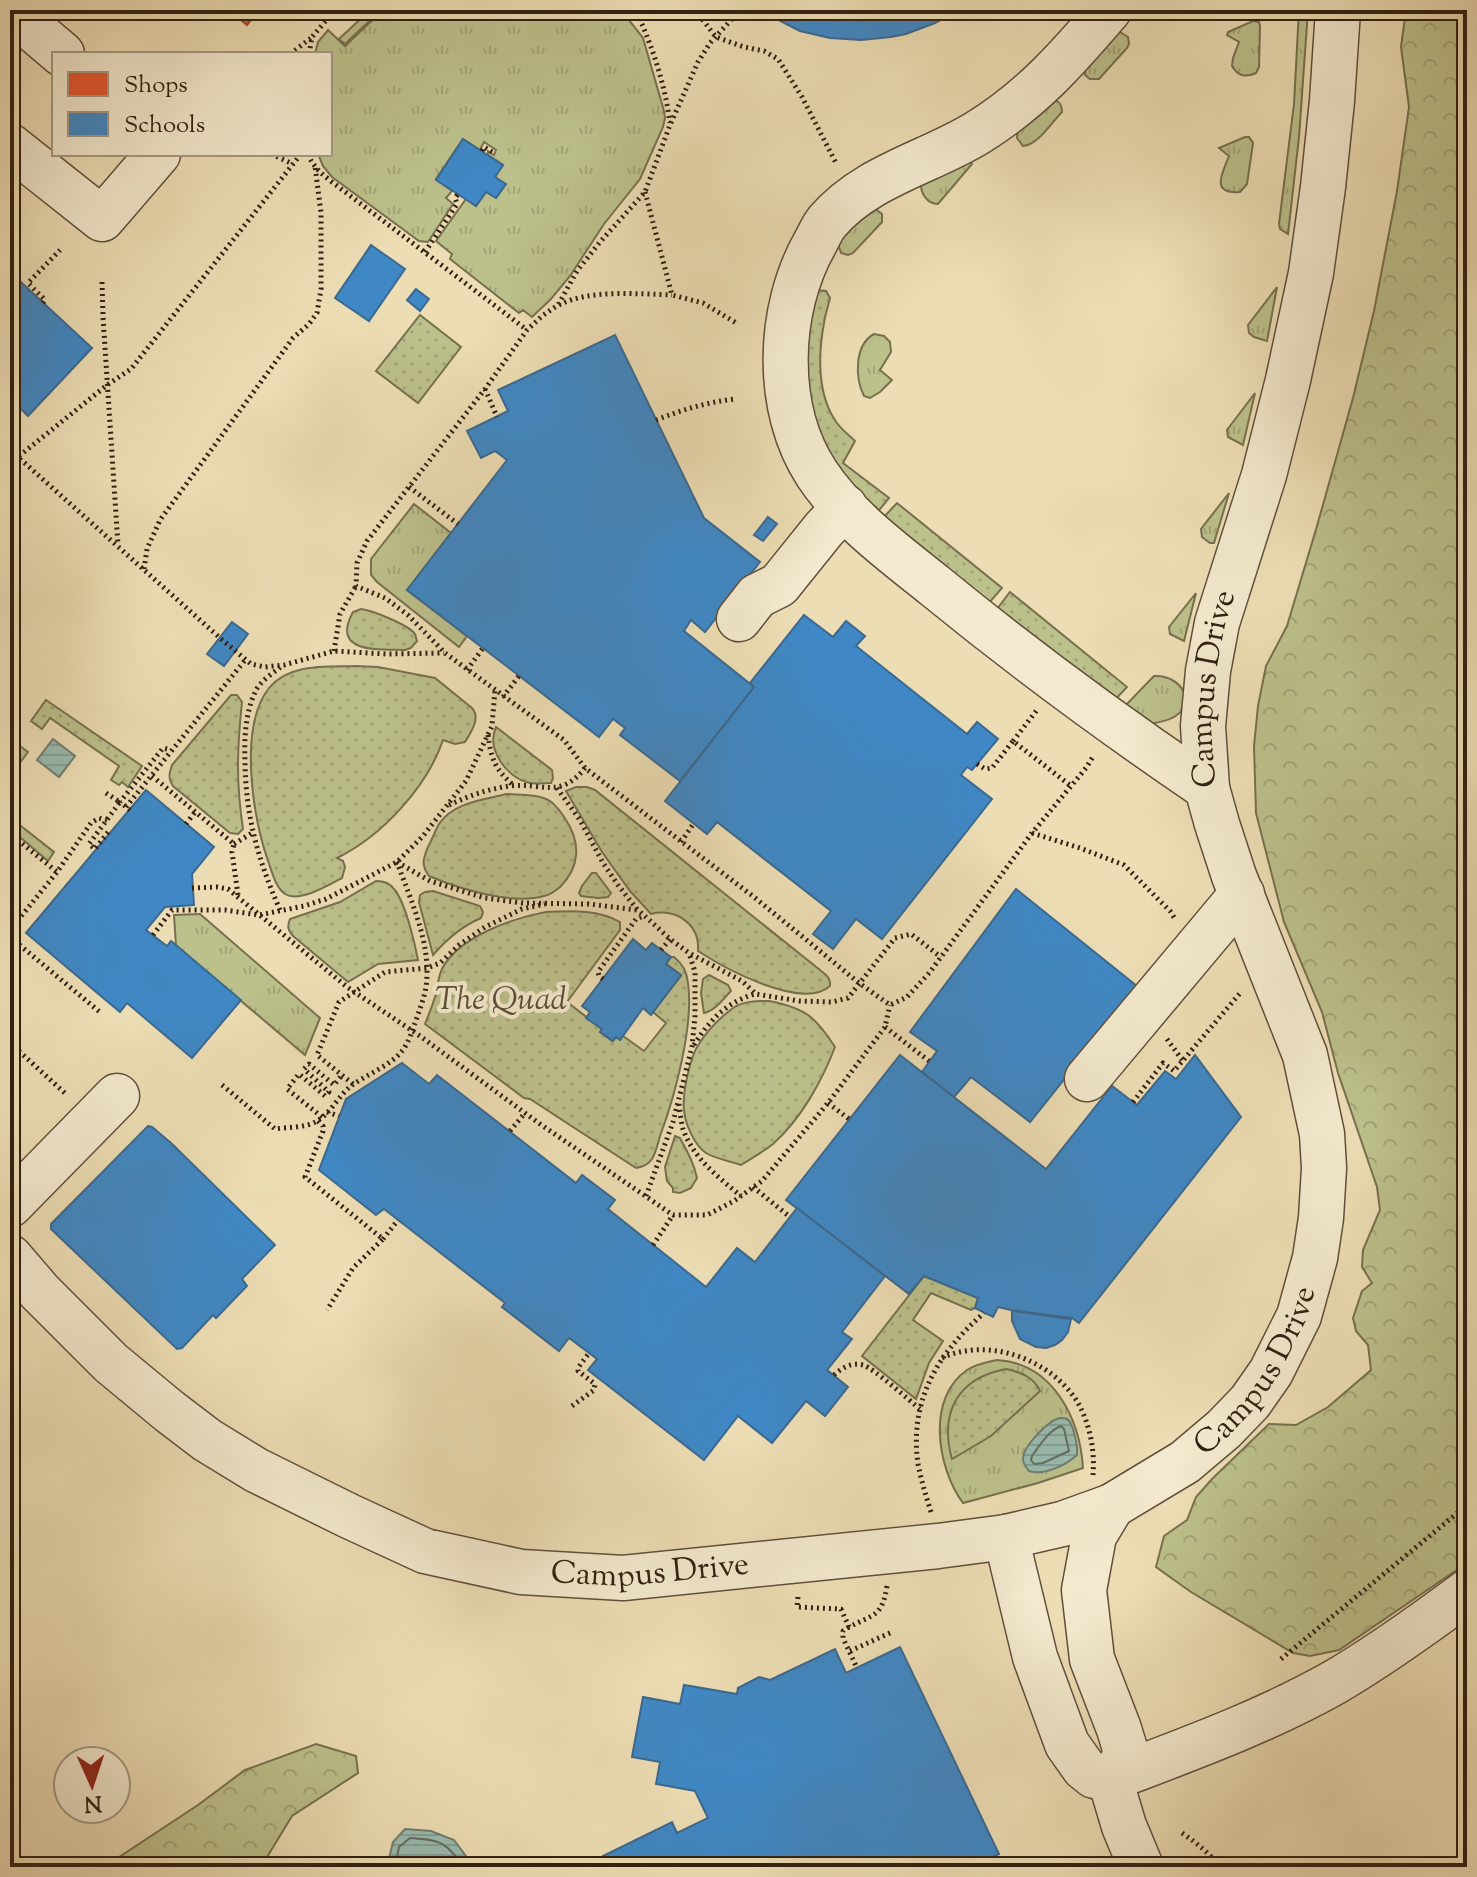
<svg xmlns="http://www.w3.org/2000/svg" width="1477" height="1877" font-family="'Sorts Mill Goudy',serif">
<defs>
<pattern id="grass-tufts" width="24" height="20" patternUnits="userSpaceOnUse" patternTransform="scale(2)"><rect width="24" height="20" fill="#bcc08b"/><path d="M3 7l-1-3M5 7V3M7 7l1-3M15 17l-1-3M17 17v-4M19 17l1-3" fill="none" stroke="#a2a577"/></pattern>
<pattern id="forest-crowns" width="20" height="18" patternUnits="userSpaceOnUse" patternTransform="scale(2)"><rect width="20" height="18" fill="#bcc08b"/><path d="M2 6a3 3 0 1 1 6 0M12 15a3 3 0 1 1 6 0" fill="none" stroke="#a2a577"/></pattern>
<pattern id="park-dots" width="8" height="8" patternUnits="userSpaceOnUse" patternTransform="scale(2)"><rect width="8" height="8" fill="#bcc08b"/><path d="M2 2h.1M6 6h.1" fill="none" stroke="#a2a577" stroke-width="1.8" stroke-linecap="round"/></pattern>
<pattern id="water-rules" width="6" height="5" patternUnits="userSpaceOnUse" patternTransform="scale(2)"><rect width="6" height="5" fill="#99bbaf"/><path d="M0 2.5h6" fill="none" stroke="#84a096"/></pattern>
</defs>
<rect width="100%" height="100%" fill="#edddb4"/>
<filter id="stains"><feTurbulence type="fractalNoise" baseFrequency=".0025" numOctaves="4"/><feColorMatrix values="0 0 0 0 .2 0 0 0 0 .09 0 0 0 0 .02 0 0 0 .5 -.17"/></filter>
<radialGradient id="worn" r=".72"><stop offset=".6" stop-color="#630" stop-opacity="0"/><stop offset="1" stop-color="#630" stop-opacity=".3"/></radialGradient>
<g fill="url(#grass-tufts)" stroke="#76704f" stroke-width="2">
<polygon points="383,10 621,10 643,38 664,111 665,118 663,127 640,179 604,224 570,276 551,299 532,317 523,310 519,313 450,259 452,254 436,241 466,199 476,206 486,192 496,198 505,185 495,177 503,165 488,155 488,151 494,155 496,150 484,142 480,150 463,139 436,179 452,191 446,198 453,204 428,242 419,241 332,177 323,166 318,154 330,154 330,54 315,54 318,42 328,30 345,46"/>
<polygon points="1299,10 1308,10 1299,137 1288,234 1280,229 1279,224 1294,104"/>
<path d="M 1253,21 L 1259,22 L 1260,26 L 1259,67 L 1256,73 C 1245,78 1238,76 1232,66 L 1233,58 L 1239,42 L 1227,35 L 1228,32 Z"/>
<polygon points="1120,32 1128,37 1129,44 1127,48 1099,79 1090,79 1085,75 1084,68 1114,34"/>
<path d="M 1053,100 C 1060,101 1062,105 1062,112 C 1051,123 1038,145 1023,146 L 1017,138 L 1018,128 Z"/>
<path d="M 1245,137 L 1249,137 L 1253,143 L 1247,184 L 1240,192 C 1210,194 1222,174 1229,156 L 1219,148 Z"/>
<path d="M 969,160 L 972,164 L 938,204 C 927,204 920,193 921,182 Z"/>
<polygon points="874,208 882,214 882,222 853,253 848,255 841,253 838,244 842,235"/>
<polygon points="1277,287 1267,341 1254,337 1249,333 1248,325"/>
<path d="M 874,334 L 884,336 L 890,342 L 891,352 L 880,370 L 892,380 L 880,392 L 870,398 L 864,396 C 855,378 854,345 874,334 Z"/>
<polygon points="1255,393 1243,445 1228,437 1227,430"/>
<polygon points="1229,493 1214,543 1210,543 1202,537 1201,529"/>
<polygon points="414,504 451,533 407,590 467,636 459,647 377,582 371,575 371,559"/>
<polygon points="1196,593 1184,641 1170,634 1169,627"/>
<path d="M 1154,676 C 1180,674 1200,704 1172,718 C 1165,722 1155,723 1146,724 L 1123,708 Z"/>
<polygon points="200,914 320,1018 305,1055 176,946 174,915"/>
<path d="M 997,1360 C 1053,1363 1080,1419 1083,1468 L 1038,1483 L 963,1503 C 937,1468 926,1398 967,1370 C 976,1364 987,1362 997,1360 Z"/>
</g>
<g fill="url(#forest-crowns)" stroke="#76704f" stroke-width="2">
<polygon points="1406,10 1467,10 1467,1563 1339,1650 1310,1656 1293,1653 1191,1592 1156,1567 1164,1536 1187,1520 1196,1497 1212,1479 1269,1424 1296,1425 1328,1407 1371,1370 1368,1345 1356,1331 1353,1318 1362,1291 1372,1283 1362,1267 1363,1250 1380,1210 1377,1187 1338,1073 1322,1012 1284,922 1256,813 1254,746 1258,706 1266,666 1287,626 1317,526 1353,398 1374,311 1397,191 1409,107 1401,47"/>
<polygon points="316,1744 356,1756 358,1773 292,1816 261,1867 104,1867 198,1805 245,1770"/>
</g>
<g fill="url(#park-dots)" stroke="#76704f" stroke-width="2">
<polygon points="367,10 381,10 345,44 339,39 368,12"/>
<path d="M 816,290 L 826,291 L 830,298 C 828,307 825,315 824,323 C 818,355 817,396 837,423 C 842,430 849,435 855,441 L 843,463 L 889,498 L 876,514 L 822,451 L 800,357 Z"/>
<polygon points="420,315 461,347 418,403 376,371"/>
<polygon points="897,503 1002,588 989,603 882,519"/>
<polygon points="1010,592 1127,687 1113,702 997,609"/>
<path d="M 361,609 C 371,610 409,625 415,634 C 416,636 416,639 417,641 L 411,648 L 405,650 C 379,649 330,654 353,612 Z"/>
<path d="M 355,666 L 378,667 L 435,678 L 472,708 C 481,718 471,732 465,742 L 455,744 L 443,740 C 427,787 382,836 337,858 L 343,861 L 345,867 L 342,878 C 329,885 299,903 285,894 C 275,887 272,871 268,861 C 253,817 238,727 269,688 C 289,663 327,667 355,666 Z"/>
<path d="M 231,695 L 237,695 L 242,702 C 237,748 236,783 243,829 L 238,834 L 230,833 L 173,786 C 168,778 169,774 172,765 Z"/>
<polygon points="46,700 142,766 128,787 122,782 119,785 111,780 119,766 50,718 42,729 31,721"/>
<path d="M 496,727 L 552,770 L 553,778 L 551,783 C 544,783 537,784 530,783 C 507,778 486,750 496,727 Z"/>
<polygon points="16,743 28,752 10,776 10,751"/>
<path d="M 576,787 L 587,787 L 595,790 L 820,970 C 826,975 831,978 830,986 C 802,1011 724,968 698,951 C 700,924 676,908 651,914 L 630,891 L 602,852 L 566,791 Z"/>
<path d="M 507,794 C 521,795 538,794 550,801 C 557,806 561,812 566,820 C 581,843 580,867 560,887 C 555,891 551,895 544,896 C 511,905 460,889 429,876 C 421,865 423,859 428,847 C 432,840 435,831 439,824 C 454,802 483,800 507,794 Z"/>
<polygon points="21,826 54,852 48,861 15,833"/>
<polygon points="592,873 596,873 611,893 608,897 598,898 581,896 579,893 582,886"/>
<path d="M 376,881 C 384,881 390,883 394,889 C 405,901 415,944 418,960 L 378,964 L 348,982 L 293,936 C 288,930 287,927 290,919 L 340,902 Z"/>
<path d="M 433,891 L 480,906 L 483,912 L 481,918 C 462,926 446,940 433,955 L 419,902 L 420,895 L 425,892 Z"/>
<path d="M 546,912 C 570,911 598,909 620,922 L 620,930 L 567,1002 L 602,1029 L 600,1032 L 612,1041 L 616,1037 L 623,1036 L 644,1051 L 666,1023 L 653,1012 L 681,976 L 666,964 L 671,957 L 674,957 C 682,963 687,973 688,983 C 694,1025 675,1096 660,1136 C 658,1143 656,1152 652,1159 C 648,1165 642,1167 636,1168 L 530,1099 L 524,1098 L 425,1024 C 429,1014 433,1004 436,994 C 438,986 438,977 442,969 C 458,937 513,918 546,912 Z"/>
<path d="M 709,975 L 728,985 L 731,991 C 723,999 715,1011 704,1013 L 701,993 L 703,979 Z"/>
<path d="M 769,1001 C 805,1008 815,1016 835,1047 C 822,1081 801,1119 773,1144 C 763,1152 752,1158 741,1165 C 730,1161 716,1159 706,1153 C 694,1145 685,1123 684,1110 C 682,1095 690,1056 699,1044 C 707,1031 721,1017 733,1008 C 743,1001 757,1001 769,1001 Z"/>
<path d="M 675,1136 L 680,1138 C 687,1151 694,1163 697,1178 L 691,1188 L 680,1193 L 673,1192 L 673,1188 L 667,1181 L 665,1167 Z"/>
<polygon points="924,1276 978,1298 975,1308 971,1310 931,1293 913,1320 943,1341 929,1363 916,1399 862,1356"/>
<path d="M 1006,1369 C 1020,1372 1034,1377 1040,1391 L 991,1436 L 952,1459 C 939,1412 958,1378 1006,1369 Z"/>
</g>
<g fill="url(#water-rules)" stroke="#6f7d71" stroke-width="2">
<polygon points="53,739 75,756 59,777 37,760"/>
<path d="M 1060,1418 C 1062,1418 1065,1418 1067,1419 C 1073,1422 1078,1447 1077,1455 C 1066,1465 1044,1476 1029,1471 C 1026,1467 1023,1464 1023,1459 C 1023,1446 1049,1420 1060,1418 Z"/>
<polygon points="405,1829 431,1831 454,1840 474,1867 387,1867 393,1842"/>
</g>
<polygon fill="#e4572e" stroke="#ae4626" stroke-width="2" points="229,10 259,10 247,25"/>
<g fill="#3f88c5" stroke="#3b6990" stroke-width="2">
<polygon points="759,10 958,10 935,23 906,34 891,37 861,40 830,38 800,31"/>
<polygon points="463,139 503,165 495,177 506,184 496,198 486,192 476,206 436,180"/>
<polygon points="371,245 405,269 369,321 335,298"/>
<polygon points="10,272 92,348 28,416 17,405 10,413"/>
<polygon points="416,289 429,299 420,311 407,300"/>
<polygon points="615,335 704,518 760,562 705,632 691,620 684,631 754,687 680,781 620,735 625,728 613,719 599,737 407,590 507,460 495,451 481,458 467,431 508,411 498,390"/>
<polygon points="768,517 777,524 763,541 754,535"/>
<polygon points="804,615 833,637 846,621 865,636 856,646 967,734 977,722 998,739 972,770 967,767 961,775 992,799 882,939 856,919 833,949 813,934 831,911 717,822 707,834 665,801 754,687 750,683"/>
<polygon points="232,622 248,634 224,666 207,654"/>
<polygon points="146,790 214,847 192,874 194,905 165,907 146,930 167,946 171,941 241,1000 192,1058 127,1003 120,1012 26,933"/>
<polygon points="1016,889 1138,987 1030,1122 971,1077 954,1097 922,1072 937,1051 910,1032"/>
<polygon points="633,939 646,950 652,943 671,957 666,964 681,975 651,1015 643,1008 620,1040 616,1037 613,1041 600,1032 602,1029 586,1018 590,1012 582,1006"/>
<polygon points="900,1055 1046,1169 1112,1086 1137,1105 1165,1071 1176,1079 1195,1055 1241,1117 1079,1323 1072,1318 1011,1310 998,1307 993,1317 975,1308 978,1298 924,1276 909,1294 786,1200"/>
<polygon points="402,1063 429,1084 437,1075 576,1183 582,1175 615,1200 608,1209 706,1287 737,1248 755,1262 797,1208 885,1276 842,1332 852,1339 827,1370 848,1387 825,1416 806,1401 772,1443 738,1416 704,1460 588,1370 597,1359 569,1338 559,1351 502,1307 505,1303 384,1209 376,1215 319,1170 346,1099"/>
<polygon points="148,1126 152,1127 171,1143 275,1245 242,1279 247,1286 216,1318 213,1315 182,1348 177,1349 51,1229 51,1224"/>
<polygon points="1012,1311 1071,1319 1068,1332 1062,1340 1055,1345 1046,1348 1036,1347 1020,1339 1012,1321"/>
<polygon points="900,1647 999,1854 972,1867 608,1867 603,1856 672,1822 677,1833 708,1818 695,1791 656,1784 660,1762 632,1757 643,1697 680,1704 684,1685 737,1694 738,1688 759,1677 770,1680 835,1649 846,1673"/>
</g>
<g fill="none" stroke-linecap="round" stroke-linejoin="round">
<g stroke="#656e61" stroke-width="2">
<path d="M 1061,1426 L 1064,1429 L 1069,1451 L 1043,1463 L 1034,1464 L 1031,1460 L 1032,1456 C 1040,1445 1048,1431 1061,1426 Z"/>
<path d="M 395,1867 L 399,1847 L 410,1838 C 442,1840 445,1842 464,1867"/>
</g>
<defs>
<g id="minor">
<polyline points="10,10 62,54"/>
<path d="M 1109,10 C 1067,59 1032,99 977,133 C 928,163 866,176 827,222 C 822,228 819,236 815,243 C 777,310 774,409 817,474 C 847,519 894,553 935,586 C 1023,658 1114,725 1207,788"/>
<polyline points="10,146 102,219 158,154"/>
<polyline points="739,619 757,596 779,585 824,529 845,507"/>
<polyline points="1087,1079 1242,894"/>
<polyline points="10,1205 117,1096"/>
<path id="s1" d="M 10,1257 L 40,1292 L 111,1363 L 169,1411 L 207,1440 L 256,1470 L 349,1516 L 425,1551 L 521,1572 L 623,1578 L 938,1546 L 1006,1537 L 1062,1524 L 1112,1506 L 1185,1462 L 1224,1429 L 1250,1402 L 1271,1372 L 1299,1316 L 1315,1258 L 1321,1218 L 1324,1168 L 1322,1134 L 1305,1055 L 1234,876 L 1217,824 L 1207,788 L 1203,726 L 1208,671 L 1217,623 L 1264,475 L 1288,380 L 1311,273 L 1323,187 L 1332,101 L 1338,10"/>
<path d="M 1006,1537 L 1035,1657 L 1067,1744 L 1084,1768 L 1094,1776 L 1110,1779 C 1186,1750 1264,1722 1335,1682 C 1381,1655 1424,1624 1467,1592"/>
<polyline points="1110,1779 1120,1767 1126,1752 1119,1729 1092,1659 1084,1590 1094,1536 1112,1506"/>
<polyline points="1110,1779 1124,1826 1141,1867"/>
</g>
</defs>
<use href="#minor" stroke="#604f3b" stroke-width="47"/>
<g stroke="#312013" stroke-width="5" stroke-dasharray="2 4" stroke-linecap="butt">
<path d="M 631,10 C 640,14 647,13 656,10"/>
<polyline points="695,10 716,37 744,47 764,51 778,59 802,97 837,165"/>
<polyline points="740,10 710,43 698,62 670,125 645,192 600,242 577,271 558,305 542,316 527,330 485,389 367,541 357,563 356,586 385,598 408,615 445,653 564,740 585,768 754,897 859,983 890,1005 907,997 930,972 1032,833 1086,768 1094,755"/>
<path d="M 637,13 C 653,48 665,85 670,123"/>
<polyline points="290,54 311,38"/>
<polyline points="309,54 312,37 335,10"/>
<polyline points="482,151 484,147 492,152"/>
<polyline points="271,154 293,164"/>
<polyline points="301,154 131,369 107,385 18,457 220,638 251,664 265,667 284,665 334,651 386,654 444,653"/>
<path d="M 308,154 C 313,167 322,174 332,182 L 527,330"/>
<polyline points="645,192 672,295 703,303 738,324"/>
<polyline points="425,252 457,204 455,198 458,194"/>
<polyline points="102,282 103,317 118,545"/>
<polyline points="43,303 45,300 28,283 60,250"/>
<path d="M 559,305 C 590,289 637,294 672,295"/>
<polyline points="485,389 497,417"/>
<path d="M 656,420 C 682,410 707,402 735,399"/>
<polyline points="409,487 458,524"/>
<polyline points="144,569 147,549 160,520 293,338 309,324 317,313 321,289 321,213 315,166"/>
<polyline points="334,651 340,614 356,586"/>
<polyline points="467,670 483,648"/>
<polyline points="503,697 519,676"/>
<path d="M 488,735 C 491,759 495,769 513,785"/>
<polyline points="1013,741 1037,710"/>
<polyline points="977,764 985,769 992,768 1013,741 1071,786"/>
<polyline points="152,776 234,844 232,852 238,895"/>
<polyline points="557,788 580,820 603,863 618,885 636,908 670,939 689,953 742,981 756,994 799,1001 832,1002 848,998 895,938 911,934 941,957"/>
<polyline points="106,793 120,802 89,844 95,849 109,831 111,832"/>
<path d="M 449,805 C 468,796 488,789 510,786 C 543,782 559,800 585,768"/>
<polyline points="126,807 246,659"/>
<polyline points="130,810 120,802 163,748 171,750"/>
<polyline points="186,824 195,812"/>
<polyline points="1032,833 1080,848 1124,865 1170,911 1175,919"/>
<polyline points="13,836 57,872"/>
<polyline points="681,842 694,823"/>
<polyline points="234,844 252,833"/>
<polyline points="397,862 430,881 485,898 523,903 589,904 637,910"/>
<polyline points="192,888 217,887 228,889 347,987 420,1036 540,1124 673,1215 707,1215 734,1201 762,1181 828,1103 885,1027 890,1005"/>
<path d="M 280,910 C 258,860 245,814 245,759 C 244,737 246,712 255,692 C 260,681 273,673 282,666"/>
<polyline points="10,930 57,872 91,823 99,818 107,820"/>
<polyline points="153,935 172,910 225,910 259,915 304,906 326,899 397,862 423,836 466,781 492,726 495,690"/>
<polyline points="10,937 101,1013"/>
<polyline points="661,950 670,939"/>
<polyline points="603,979 599,976 598,972 636,919 644,916"/>
<polyline points="885,1027 929,1061"/>
<polyline points="1167,1039 1183,1061"/>
<polyline points="10,1043 67,1095"/>
<path d="M 694,1045 C 709,1021 726,1002 755,994"/>
<polyline points="353,1084 317,1055 339,1002 385,972 427,968 440,963 459,945 485,927 522,909 545,904"/>
<path d="M 222,1085 L 275,1129 C 288,1127 306,1128 317,1121 C 331,1113 339,1095 351,1086 C 367,1074 390,1066 402,1051 C 408,1044 412,1031 415,1023 C 419,1011 424,999 426,987 C 432,945 411,901 397,862"/>
<polyline points="1133,1102 1163,1063 1174,1071 1241,992"/>
<polyline points="828,1103 849,1119"/>
<path d="M 679,1104 C 680,1112 681,1121 683,1129 C 693,1158 718,1177 741,1196"/>
<polyline points="327,1112 339,1116"/>
<polyline points="322,1117 287,1089 299,1074 325,1096 329,1092 304,1069 309,1064 334,1085 342,1075"/>
<polyline points="318,1121 323,1126 323,1131 305,1177 383,1239 353,1268 327,1310"/>
<polyline points="510,1131 525,1113"/>
<polyline points="753,1187 790,1217"/>
<polyline points="646,1196 673,1122 692,1047 695,1016 695,972 689,953"/>
<polyline points="383,1239 398,1220"/>
<polyline points="653,1245 673,1215"/>
<path d="M 942,1358 C 989,1336 1052,1360 1078,1403 C 1090,1424 1095,1451 1093,1475"/>
<path d="M 834,1375 C 842,1368 851,1362 863,1365 C 872,1367 910,1401 920,1409"/>
<polyline points="572,1406 594,1390 595,1384 578,1371 578,1368 589,1353"/>
<path d="M 931,1512 C 926,1496 921,1480 918,1464 C 909,1400 938,1353 984,1313"/>
<path d="M 798,1597 L 797,1607 L 841,1609 L 849,1627 C 874,1614 882,1617 887,1586"/>
<polyline points="849,1627 843,1631 843,1638 857,1668"/>
<polyline points="850,1651 892,1632"/>
<polyline points="1281,1659 1467,1505"/>
<path d="M 1182,1833 C 1197,1843 1209,1853 1220,1867"/>
</g>
<use href="#minor" stroke="#f3e9ce" stroke-width="44"/>
</g>
<g text-anchor="middle" dominant-baseline="central" stroke-width="8" stroke-linejoin="round" paint-order="stroke">
<g font-size="32" fill="#312013" stroke="#f3e9ce">
<text stroke="none"><textPath href="#s1" startOffset="2134">Campus Drive</textPath></text>
<text stroke="none"><textPath href="#s1" startOffset="1414">Campus Drive</textPath></text>
<text stroke="none"><textPath href="#s1" startOffset="742">Campus Drive</textPath></text>
</g>
<g font-size="32" font-style="italic" fill="#5b5037" stroke="#f3e9ce">
<text x="501" y="1001">The Quad</text>
</g>
</g>
<rect width="1477" height="1877" fill="none" stroke="#edddb4" stroke-width="40"/>
<rect x="12" y="12" width="1453" height="1853" fill="none" stroke="#312013" stroke-width="4"/>
<rect x="20" y="20" width="1437" height="1837" fill="none" stroke="#312013" stroke-width="2"/>
<rect x="52" y="52" width="280" height="104" fill="#f3e9ce" stroke="#a59983" stroke-width="2"/>
<rect x="68" y="72" width="40" height="24" fill="#e4572e" stroke="#a59983" stroke-width="2"/>
<text x="124" y="92" font-size="24" fill="#312013">Shops</text>
<rect x="68" y="112" width="40" height="24" fill="#3f88c5" stroke="#a59983" stroke-width="2"/>
<text x="124" y="132" font-size="24" fill="#312013">Schools</text>
<g transform="translate(92 1785) rotate(177)"><circle r="38" fill="#f3e9ce" stroke="#a59983" stroke-width="2"/>
<path d="M0-6L14 30L0 20L-14 30Z" fill="#8f2418"/>
<text y="-12" font-size="22" font-weight="bold" text-anchor="middle" fill="#312013">N</text>
</g>
<rect width="100%" height="100%" filter="url(#stains)"/>
<rect width="100%" height="100%" fill="url(#worn)"/>
</svg>
